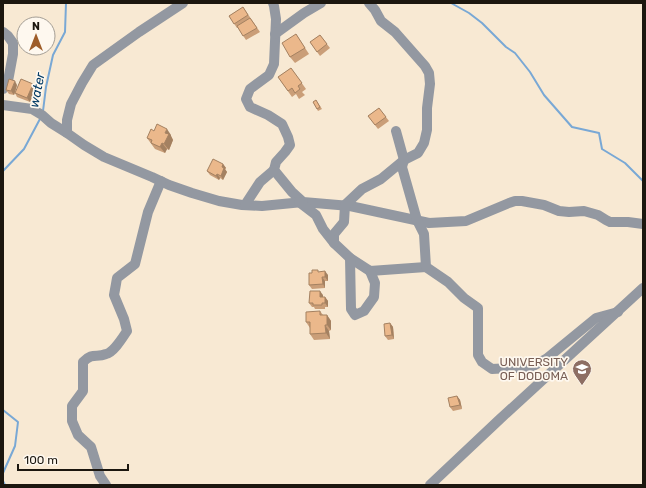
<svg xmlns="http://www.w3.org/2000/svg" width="646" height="488" font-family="Rubik,sans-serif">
<rect width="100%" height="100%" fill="#f8e9d3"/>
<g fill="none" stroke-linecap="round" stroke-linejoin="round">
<g stroke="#79a8d5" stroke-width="2">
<polyline points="451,3 469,13 482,23 506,47 515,53 530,72 544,95 572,127 599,133 602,149 625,163 643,181"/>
<polyline points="43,111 46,87 53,55 65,32 66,3"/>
<polyline points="3,171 24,149 41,117"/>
<polyline points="3,410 18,422 15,446 3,473"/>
<polyline points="3,481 5,485"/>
</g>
<g stroke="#9398a1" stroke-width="10">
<polyline points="273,3 274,6 276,19 274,64 269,75 250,89 246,99 250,107 268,115 282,124 288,137 290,145 285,152 276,162 274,170 292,192 303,202 350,206 429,223 466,221 509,203 515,201 522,201 544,205 559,211 569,212 584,211 598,215 606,220 610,222 628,222 643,224"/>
<polyline points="369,3 375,10 381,21 395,32 425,66 429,73 430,84 427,108 427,130 424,143 418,153 404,160 381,179 362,189 345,205 344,222 334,234 334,243 350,258 370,271 426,267"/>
<polyline points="3,32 8,36 13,43 13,54 8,81 3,89"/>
<polyline points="275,34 304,13 321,3"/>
<polyline points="3,105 32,109 42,115 51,123 67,133 84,145 104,157 152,177 169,185 192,193 219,201 242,205 262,206 303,202"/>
<polyline points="396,131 404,160 402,167 417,220 424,234 426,267 448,282 464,298 478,308 478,355 482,362 492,369 531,367 546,359 596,318 618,312"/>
<polyline points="67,133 67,120 71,104 82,83 93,65 139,32 183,3"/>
<polyline points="299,202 316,215 323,229 334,243"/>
<polyline points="245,205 260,182 274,170"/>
<polyline points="350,258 351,309 355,315 364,311 374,297 375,283 370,271"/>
<path d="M 106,485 L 100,476 L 91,447 L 78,435 L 72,421 L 72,406 L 83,391 L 83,362 C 93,352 96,358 106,354 C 114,352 123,337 127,331 L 124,319 L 114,295 L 116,284 L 117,278 L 135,264 L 148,212 L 161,181"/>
<polyline points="430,485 500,419 643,288"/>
</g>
</g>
<g fill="#ca9e78">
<polygon points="243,7 260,32 246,40 238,28 237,28 229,16"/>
<polygon points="296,34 309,54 295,63 290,57"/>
<polygon points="320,35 330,48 320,56 310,42"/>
<polygon points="291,68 306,89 302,92 305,95 299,99 296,94 292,97 278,77"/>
<polygon points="17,85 15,93 36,88 30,102 17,97 15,93 14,95 9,94 6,90"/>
<polygon points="316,100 322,109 318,111 313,102"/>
<polygon points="379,108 389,121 378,129 368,116"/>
<polygon points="154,131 171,135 171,136 173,140 169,150 167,149 165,153 155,149 147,138"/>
<polygon points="223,164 226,168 225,169 227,172 223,180 220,178 219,180 210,175 207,171"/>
<polygon points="319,272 328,275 328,281 325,281 325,288 312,289 309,285"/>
<polygon points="323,295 323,297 325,297 328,301 328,307 325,307 325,309 315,309 314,307 312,307 309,303"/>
<polygon points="320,311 323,315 327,315 331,321 331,330 329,331 330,339 314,340 310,334 310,328 306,322"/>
<polygon points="390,323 393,327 394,339 388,340 385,336"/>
<polygon points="457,396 460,400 462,409 453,411 450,407"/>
</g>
<g fill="#a48161">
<polygon points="15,81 17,85 14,95 11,91"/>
<polygon points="33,84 36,88 30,102 27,98"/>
<polygon points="167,129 171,135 171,136 173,140 169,150 164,144 165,133"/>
<polygon points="162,143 167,149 165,153 160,147"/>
<polygon points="223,164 226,168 225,169 227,172 223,180 221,176 222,167"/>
<polygon points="217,174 220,178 219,180 216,176"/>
<polygon points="325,271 328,275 328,281 325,277"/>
<polygon points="322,277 325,281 325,288 323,284"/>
<polygon points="320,291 323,295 323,301 320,297"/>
<polygon points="325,297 328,301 328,307 325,303"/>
<polygon points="327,315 331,321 331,330 327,325"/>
<polygon points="390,323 393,327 394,339 392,335"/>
<polygon points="325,325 329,331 330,339 326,333"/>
<polygon points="457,396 460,400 462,409 460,405"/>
</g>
<g fill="#ebb88b" stroke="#a48161">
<polygon points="243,7 248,15 234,24 229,16"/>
<polygon points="250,18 257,28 243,36 237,26"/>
<polygon points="296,34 305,48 290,57 282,43"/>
<polygon points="320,35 327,44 317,52 310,42"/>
<polygon points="291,68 302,83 298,86 300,89 295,93 292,88 288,91 278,77"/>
<polygon points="9,79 15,81 11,91 6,90"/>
<polygon points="21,79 33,84 27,98 15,93"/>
<polygon points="316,100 320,107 317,109 313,102"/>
<polygon points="379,108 386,117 375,125 368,116"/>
<polygon points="157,124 167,129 165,133 169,134 164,144 162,143 160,147 151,143 152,140 147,138 151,129 154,131"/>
<polygon points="213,159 223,164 222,167 224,168 221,176 217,174 216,176 207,171"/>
<polygon points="312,270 318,270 318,272 325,271 325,277 322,277 323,284 309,285 309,273 312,273"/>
<polygon points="310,291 320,291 320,297 325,297 325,303 322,303 322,305 313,305 313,303 309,303"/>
<polygon points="320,311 320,315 327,315 327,325 325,325 326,333 310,334 310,322 306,322 306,312"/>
<polygon points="390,323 392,335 385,336 384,324"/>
<polygon points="457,396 460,405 450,407 448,398"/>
</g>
<defs>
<symbol id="university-pin" viewBox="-11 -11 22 30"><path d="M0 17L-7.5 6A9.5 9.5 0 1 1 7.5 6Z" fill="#8d6e63" stroke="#fef8ef"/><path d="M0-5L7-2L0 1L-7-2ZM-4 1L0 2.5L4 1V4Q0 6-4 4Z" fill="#fff"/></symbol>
</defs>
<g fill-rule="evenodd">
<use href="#university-pin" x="571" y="358" width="22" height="30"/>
</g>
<g text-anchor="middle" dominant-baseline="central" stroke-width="3.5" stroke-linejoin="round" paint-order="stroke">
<g font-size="12" fill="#785e54" stroke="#fef8ef" text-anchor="end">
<text x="568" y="362">UNIVERSITY<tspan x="568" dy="14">OF DODOMA</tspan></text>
</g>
<g font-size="13" font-style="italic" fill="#033b66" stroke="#fef8ef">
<text transform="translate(37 90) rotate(-79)">water</text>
</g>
</g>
<rect width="646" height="488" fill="none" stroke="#1c170f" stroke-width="8"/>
<g transform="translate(36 36)"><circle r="19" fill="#fef8ef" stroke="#a49e95"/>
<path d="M0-3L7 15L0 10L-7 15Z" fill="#9e5d29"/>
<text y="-6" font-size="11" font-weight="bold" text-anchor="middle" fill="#1c170f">N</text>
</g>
<path d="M18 464v6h110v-6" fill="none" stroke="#1c170f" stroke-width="2"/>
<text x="24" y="464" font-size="12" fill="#1c170f" stroke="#fef8ef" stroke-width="3" paint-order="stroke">100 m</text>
</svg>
